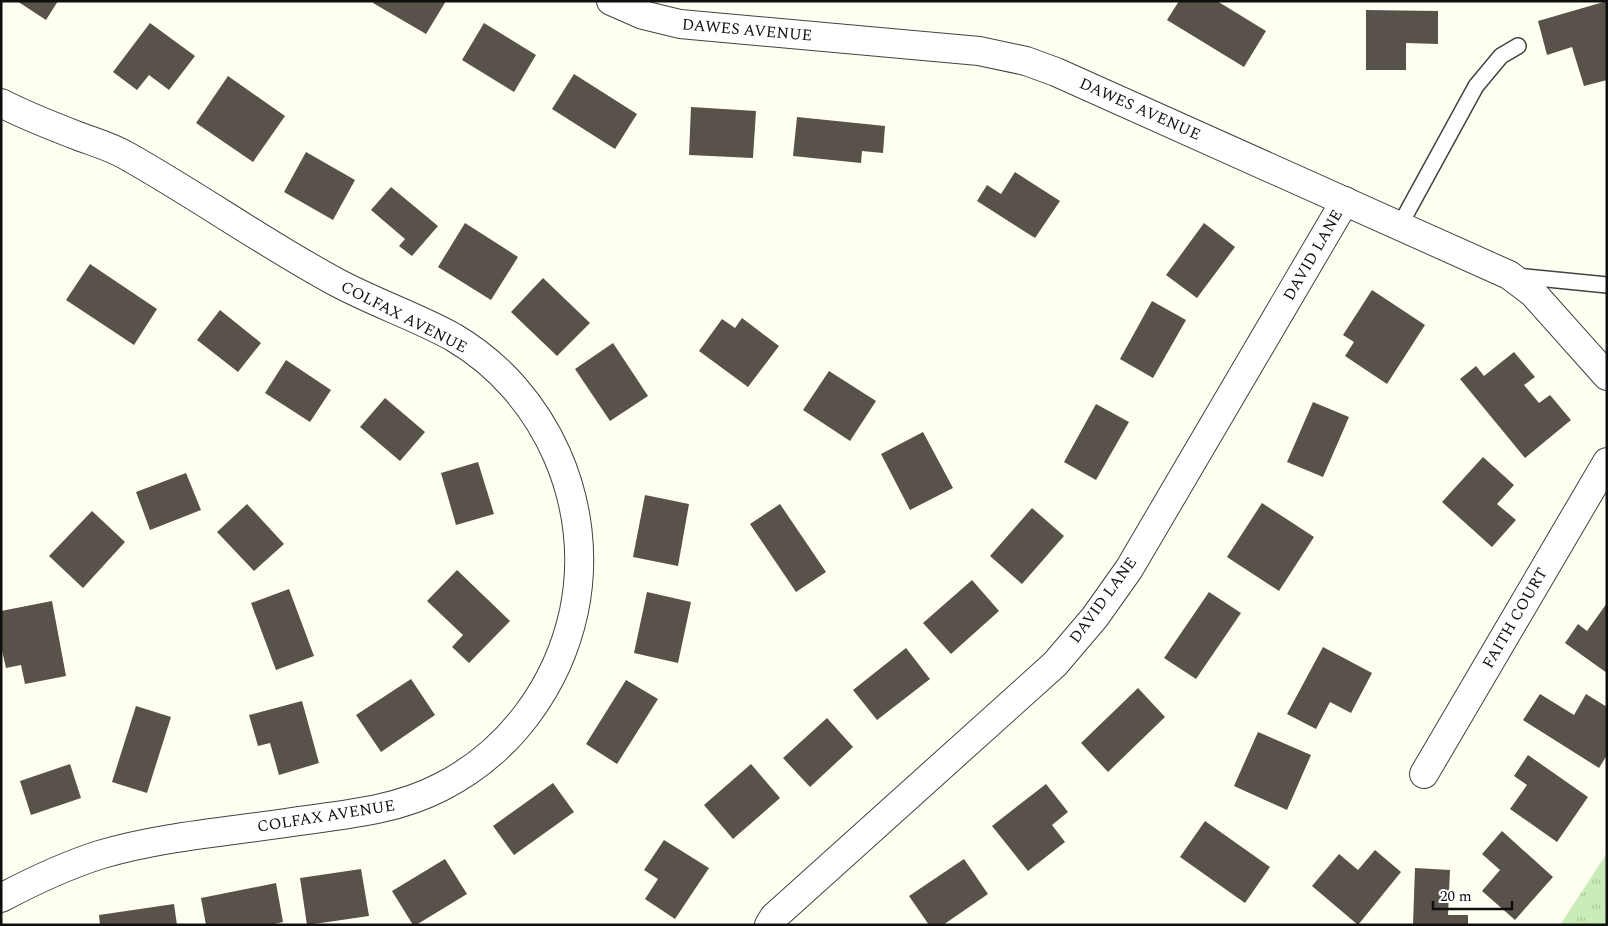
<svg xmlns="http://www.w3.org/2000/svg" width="1608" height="926" font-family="Spectral,serif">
<defs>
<pattern id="grass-tufts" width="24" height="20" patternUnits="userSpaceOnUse" patternTransform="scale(1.25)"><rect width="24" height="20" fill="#c9ecb8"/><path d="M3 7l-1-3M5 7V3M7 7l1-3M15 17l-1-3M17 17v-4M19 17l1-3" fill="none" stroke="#abc99d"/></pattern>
</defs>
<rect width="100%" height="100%" fill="#fffff1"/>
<polygon fill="url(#grass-tufts)" points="1607,853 1607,925 1560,925"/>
<g fill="#58524a">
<polygon points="17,1 58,1 46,20"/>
<polygon points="374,1 446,1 426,34 373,3"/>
<polygon points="1179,1 1217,1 1266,31 1244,67 1167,20"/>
<polygon points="1607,1 1607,80 1584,86 1572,47 1547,55 1538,21"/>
<polygon points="1366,10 1438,11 1438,44 1406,43 1406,70 1366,70"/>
<polygon points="150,23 195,56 169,90 149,75 137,90 113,72"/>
<polygon points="484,23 536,55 514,92 462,60"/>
<polygon points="574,74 637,114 615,149 552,109"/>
<polygon points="228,76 285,116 253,162 196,123"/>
<polygon points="691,107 756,111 753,158 689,155"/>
<polygon points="797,117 885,126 883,153 862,151 861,163 793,156"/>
<polygon points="306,152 355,180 333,220 284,192"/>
<polygon points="1015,172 1060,201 1035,238 977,201 987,185 1001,194"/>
<polygon points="391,187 438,226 412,256 399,246 405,239 371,210"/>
<polygon points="465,223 518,257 491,300 438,267"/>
<polygon points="1204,223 1235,247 1197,298 1166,275"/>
<polygon points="90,264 157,309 134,345 66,300"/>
<polygon points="543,278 590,323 557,356 511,312"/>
<polygon points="1372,290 1425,325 1387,384 1345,356 1354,342 1343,335"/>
<polygon points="1152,301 1186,320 1153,378 1120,359"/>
<polygon points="220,310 261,343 238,372 197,340"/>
<polygon points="742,318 779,346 748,387 699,351 722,319 735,328"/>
<polygon points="613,343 648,396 610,421 575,369"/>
<polygon points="1514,352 1535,377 1524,385 1539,403 1550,395 1571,420 1525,458 1460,379 1476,366 1484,376"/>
<polygon points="286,360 331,390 310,422 265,393"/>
<polygon points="829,371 876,401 850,441 803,410"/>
<polygon points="385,398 425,432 400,461 360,427"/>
<polygon points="1313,402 1349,417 1323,477 1287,462"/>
<polygon points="1096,404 1129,422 1096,480 1064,462"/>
<polygon points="923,432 953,488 910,510 881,454"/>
<polygon points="1483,457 1514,485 1497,504 1516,520 1492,547 1442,502"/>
<polygon points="478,462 494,514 456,525 441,473"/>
<polygon points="186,473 201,510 150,530 136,492"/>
<polygon points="645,495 689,504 678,566 633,557"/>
<polygon points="1262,503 1314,537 1279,591 1227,557"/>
<polygon points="247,504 284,544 254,571 217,532"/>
<polygon points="780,504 826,572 796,592 750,524"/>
<polygon points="1032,508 1064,536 1022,584 990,556"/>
<polygon points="92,511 125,542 83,588 49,556"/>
<polygon points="457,570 510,621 469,663 452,647 463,635 427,601"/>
<polygon points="972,580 999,611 951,654 923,623"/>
<polygon points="289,589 314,656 276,670 251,603"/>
<polygon points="647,592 691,602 678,663 634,653"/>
<polygon points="1209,592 1241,613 1196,679 1164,658"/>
<polygon points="52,601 66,676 25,684 21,665 6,668 1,646 1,611"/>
<polygon points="1607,603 1607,673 1565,643 1578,624 1587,631"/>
<polygon points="1323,647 1372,673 1351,713 1330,702 1316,729 1287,714"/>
<polygon points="906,648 930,679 877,720 853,690"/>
<polygon points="411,679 435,715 381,752 356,715"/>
<polygon points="626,680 658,699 617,764 586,744"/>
<polygon points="1138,688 1165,717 1108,772 1081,743"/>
<polygon points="1540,694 1574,715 1586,694 1607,707 1607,755 1599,768 1523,720"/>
<polygon points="302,701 319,763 279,775 270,743 258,746 249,715"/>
<polygon points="136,706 171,717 147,793 112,782"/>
<polygon points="827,718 853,747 810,787 783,758"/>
<polygon points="1258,732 1311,755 1287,810 1234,786"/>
<polygon points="1528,755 1588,797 1557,842 1510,809 1527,785 1514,776"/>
<polygon points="70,764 81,798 31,815 20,781"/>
<polygon points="751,764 780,798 733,839 704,805"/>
<polygon points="553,783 574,812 514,855 493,826"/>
<polygon points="1046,784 1068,812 1052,825 1065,842 1028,871 992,826"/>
<polygon points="1205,821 1270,867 1245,903 1180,857"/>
<polygon points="1502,831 1553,877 1515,920 1482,891 1500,870 1482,854"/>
<polygon points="664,840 709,868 675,919 645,899 658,879 644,870"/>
<polygon points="1375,850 1401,872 1358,925 1312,886 1339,854 1358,870"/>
<polygon points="445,859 467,894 416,925 413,925 392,891"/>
<polygon points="964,859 988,894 943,925 929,925 909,896"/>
<polygon points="1415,868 1450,870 1448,915 1468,915 1468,925 1413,925"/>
<polygon points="361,869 369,916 307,925 300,878"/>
<polygon points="276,883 283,922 270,925 206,925 201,898"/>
<polygon points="174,904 177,925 100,925 99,915"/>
</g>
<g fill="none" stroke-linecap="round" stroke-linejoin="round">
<defs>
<g id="service">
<polyline points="1400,225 1476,86 1501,56 1518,46"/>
<polyline points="1516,276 1607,285"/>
</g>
<g id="minor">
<polyline points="611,1 643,15 680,24 979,51 1026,61 1056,72 1509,275 1533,293 1607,376"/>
<path d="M 1,103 C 26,116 52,126 78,136 C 94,142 112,147 127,156 C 198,196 264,243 336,282 C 373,302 417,317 453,337 C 547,392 596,505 574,611 C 558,686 510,752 441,787 C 393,812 339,815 286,823 C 224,832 159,837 99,855 C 65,866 33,881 1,898"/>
<polyline points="1424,774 1607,462"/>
<polyline points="769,925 774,917 1055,664 1095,617 1129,569 1345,201"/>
</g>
</defs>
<use href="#service" stroke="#424242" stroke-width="18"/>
<use href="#minor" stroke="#424242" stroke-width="30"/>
<use href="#service" stroke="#fff" stroke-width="15"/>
<use href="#minor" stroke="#fff" stroke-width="28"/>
</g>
<g text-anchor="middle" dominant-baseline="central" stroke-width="5" stroke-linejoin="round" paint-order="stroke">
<g font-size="16" fill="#0f0f0f" stroke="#fff">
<text transform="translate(747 30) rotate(5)">DAWES AVENUE</text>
<text transform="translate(1140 109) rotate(24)">DAWES AVENUE</text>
<text transform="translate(1313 255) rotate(-60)">DAVID LANE</text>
<text transform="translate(404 317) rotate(27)">COLFAX AVENUE</text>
<text transform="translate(1103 600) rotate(-54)">DAVID LANE</text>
<text transform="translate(1515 618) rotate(-60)">FAITH COURT</text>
<text transform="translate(326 816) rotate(-9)">COLFAX AVENUE</text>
</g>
</g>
<rect width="1608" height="926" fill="none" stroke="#0f0f0f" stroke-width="5"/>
<path d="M1433 901v8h79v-8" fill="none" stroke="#0f0f0f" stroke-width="2.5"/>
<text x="1440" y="901" font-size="15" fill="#0f0f0f" stroke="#ffffff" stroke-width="4" paint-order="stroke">20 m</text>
</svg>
